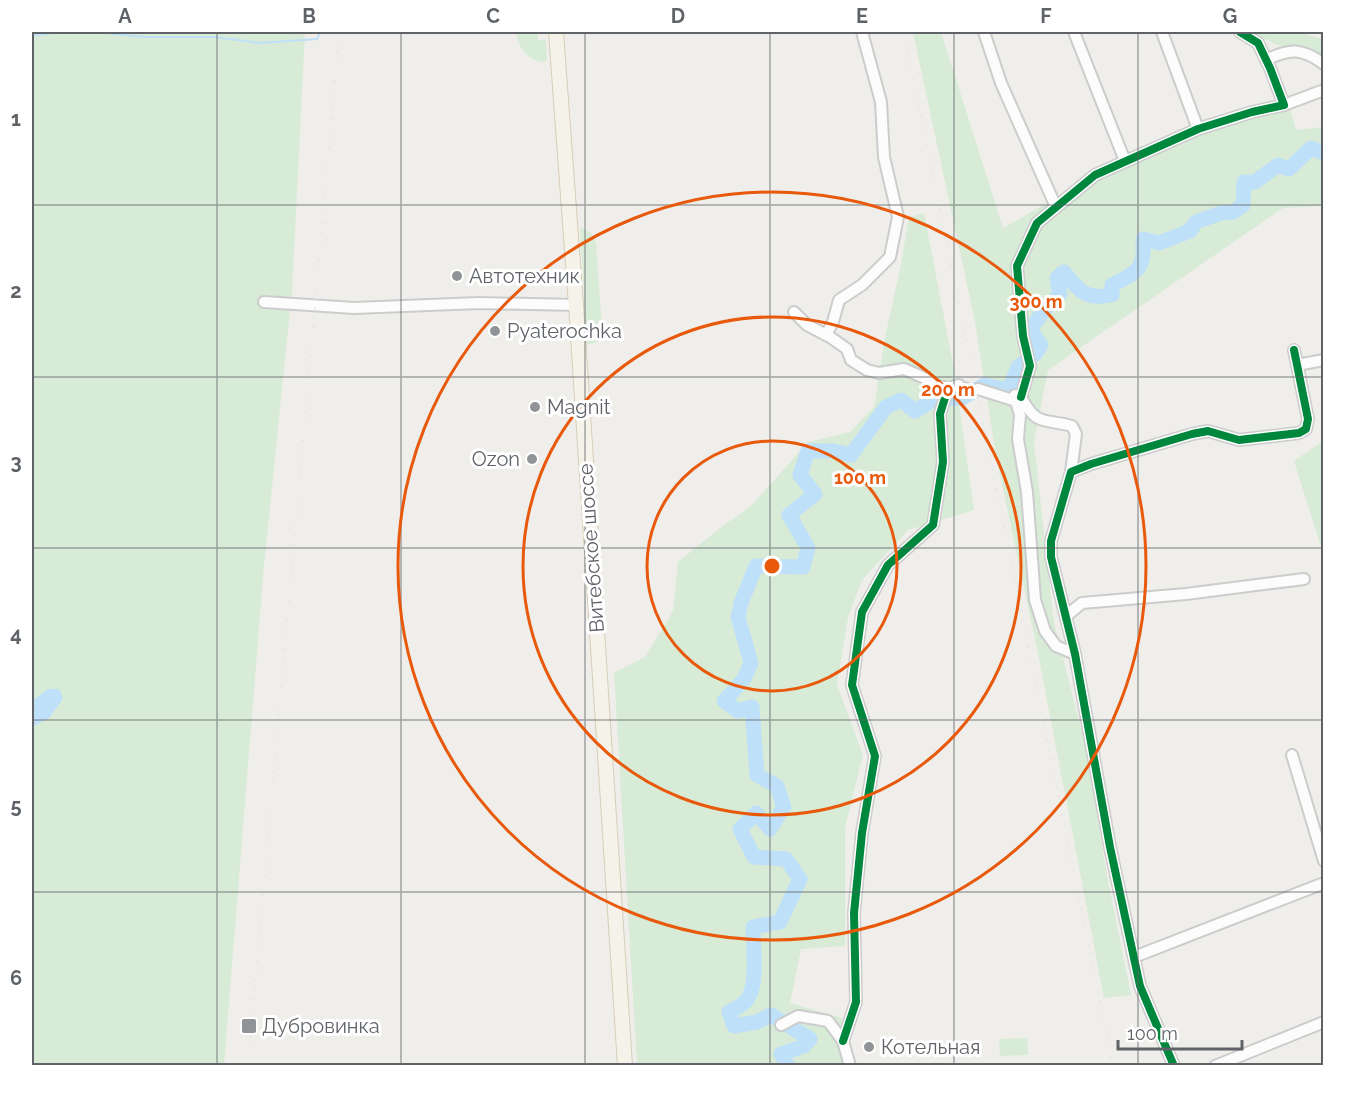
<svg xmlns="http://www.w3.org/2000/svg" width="1355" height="1097" font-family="Raleway,sans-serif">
<rect width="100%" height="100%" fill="#efeeea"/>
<g fill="#d8ebd6">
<polygon points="32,32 305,32 292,291 264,565 224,1065 32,1065"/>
<path d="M 516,32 L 538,32 L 538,40 L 546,39 L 547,59 L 545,62 C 528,62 518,47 516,32 Z"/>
<polygon points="913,32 941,32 1003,228 1049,202 1089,174 1193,124 1288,101 1296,130 1323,127 1323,206 1283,208 1048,370 1034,442 1054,623 1086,748 1107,876 1131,995 1104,998 1038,653 996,456 975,322"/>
<polygon points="1248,32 1298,32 1323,39 1323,64"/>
<polygon points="924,213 953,364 974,510 908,530 862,580 848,617 837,685 863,755 845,828 845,946 801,949 790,1003 842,1018 845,1065 637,1065 614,673 645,657 673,611 678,562 720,528 751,506 808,442 850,432 874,407 885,337 900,270 909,217"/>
<polygon points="580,227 591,233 596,243 602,329 598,342 587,345"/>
<polygon points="1323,441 1323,553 1294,461"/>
<polygon points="1027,1038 1028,1055 1000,1056 999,1039"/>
</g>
<polygon fill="#bfe0f9" points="48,689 59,689 63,699 49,718 32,727 32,701"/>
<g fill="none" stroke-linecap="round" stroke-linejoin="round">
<g stroke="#bfe0f9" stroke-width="2">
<polyline points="94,32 145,37 215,37 260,43 317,39 320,32"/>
<polyline points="32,36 61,32"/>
</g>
<path stroke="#bfe0f9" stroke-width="15" d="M 788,1066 L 781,1054 L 804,1046 L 810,1039 L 771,1015 L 757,1022 L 734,1026 L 729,1012 C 734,1009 741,1006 745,1002 C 759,989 753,946 753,927 L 780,922 L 800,879 L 786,859 L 754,857 L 740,829 L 756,813 L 770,829 L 784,807 L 777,786 L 757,775 L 752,707 L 738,711 L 724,701 L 744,679 L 751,663 L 738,617 L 741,603 L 756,566 L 803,567 L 808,548 L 789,515 L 815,494 L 800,475 L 808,451 L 833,451 L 851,455 L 886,407 L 901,400 L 915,411 L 933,400 L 962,398 L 984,385 L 1009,390 L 1018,367 L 1035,354 L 1041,345 L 1030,330 L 1045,309 L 1060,294 L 1057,278 L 1064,272 C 1080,292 1086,300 1112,295 L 1112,285 C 1138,272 1145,269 1143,239 L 1159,243 L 1190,231 L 1196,222 L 1221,213 L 1233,212 L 1243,205 L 1244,182 L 1255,182 L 1278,165 L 1289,169 L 1311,148 L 1324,153"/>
<polyline stroke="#cbcbca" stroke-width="10" stroke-dasharray="10 5" stroke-linecap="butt" points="959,385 978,389"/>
<defs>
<g id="minor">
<polyline points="984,32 1001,83 1056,207"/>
<polyline points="1074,32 1125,161"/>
<polyline points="1162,32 1198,129"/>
<path d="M 1266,60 C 1290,48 1302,48 1324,64"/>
<polyline points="1284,105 1324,90"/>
<polyline points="264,302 354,308 479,303 576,305"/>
<polyline points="794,312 807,325 830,337 847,349 851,360 867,370 879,373 904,369 927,379 934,385 948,388 959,385"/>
<polyline points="826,335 833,322 839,300 862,285 890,257 898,217 884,157 881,102 862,32"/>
<polyline points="1297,365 1324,360"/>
<polyline points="978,389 1016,401 1020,415 1018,439 1027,492 1035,600 1045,631 1056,646 1075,654"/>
<path d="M 1015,395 L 1021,397 C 1037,427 1043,418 1072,426 L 1076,434 L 1071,472"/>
<polyline points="1021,397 1030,366 1023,336 1017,266 1037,223 1095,175 1198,129 1252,112 1284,105 1270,68 1258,43 1240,32"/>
<polyline points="1066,616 1082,603 1186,594 1304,579"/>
<polyline points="1292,755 1324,861"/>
<polyline points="1134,957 1324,883"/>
<polyline points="781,1025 798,1016 828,1021 843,1041 850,1066"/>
<polyline points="843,1041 856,1002 854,913 862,833 875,756 852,685 862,612 888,565 933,525 943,462 940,414 948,388"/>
<polyline points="1174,1066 1140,986 1110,847 1075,654 1051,557 1051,541 1071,472 1091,464 1192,434 1208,431 1239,440 1299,433 1306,429 1308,419 1294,350"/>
<polyline points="1215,1066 1324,1022"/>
</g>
<polyline id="major" points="556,32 576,305 625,1066"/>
</defs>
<use href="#minor" stroke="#cbcccc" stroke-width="14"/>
<use href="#major" stroke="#d7ceb8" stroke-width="16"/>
<use href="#minor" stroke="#fdfcfc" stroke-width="10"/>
<use href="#major" stroke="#f4f2e9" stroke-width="14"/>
<g stroke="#e4e4e4" stroke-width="2" stroke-dasharray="1.5 8" stroke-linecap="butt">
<polyline points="904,32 1113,1066"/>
<polyline points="248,1066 339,32"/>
</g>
<defs>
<g id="cycleway">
<polyline points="1021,397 1030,366 1023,336 1017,266 1037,223 1095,175 1198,129 1252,112 1284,105 1270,68 1258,43 1240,32"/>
<polyline points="843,1041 856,1002 854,913 862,833 875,756 852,685 862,612 888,565 933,525 943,462 940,414 948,388"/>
<polyline points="1174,1066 1140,986 1110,847 1075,654 1051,557 1051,541 1071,472 1091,464 1192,434 1208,431 1239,440 1299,433 1306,429 1308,419 1294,350"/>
</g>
</defs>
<use href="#cycleway" stroke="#fff" stroke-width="11"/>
<use href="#cycleway" stroke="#00873e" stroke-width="8"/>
</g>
<path fill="none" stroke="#5f6368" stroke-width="1.5" stroke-opacity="0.55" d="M 217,32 L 217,1066M 401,32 L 401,1066M 585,32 L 585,1066M 770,32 L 770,1066M 954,32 L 954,1066M 1138,32 L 1138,1066M 32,205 L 1324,205M 32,377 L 1324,377M 32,548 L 1324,548M 32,720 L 1324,720M 32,892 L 1324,892"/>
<g fill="none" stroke="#e8590c" stroke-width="3">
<circle cx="772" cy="566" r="125"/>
<circle cx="772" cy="566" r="249"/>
<circle cx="772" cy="566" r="374"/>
</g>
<g fill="#919496" stroke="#fff" stroke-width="2">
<circle cx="457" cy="276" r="6"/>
<circle cx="495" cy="331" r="6"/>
<circle cx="535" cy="407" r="6"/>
<circle cx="532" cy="459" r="6"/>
<rect x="241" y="1018" width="16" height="16" rx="3"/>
<circle cx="869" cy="1047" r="6"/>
</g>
<g text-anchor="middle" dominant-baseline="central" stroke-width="6" stroke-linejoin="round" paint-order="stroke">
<g font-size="20" fill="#5f6368" stroke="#fff" text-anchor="start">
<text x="469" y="276">Автотехник</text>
<text x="507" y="331">Pyaterochka</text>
<text x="547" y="407">Magnit</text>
<text x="520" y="459" text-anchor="end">Ozon</text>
<text x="262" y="1026">Дубровинка</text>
<text x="881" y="1047">Котельная</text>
</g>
<g font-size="20" fill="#5f6368" stroke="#fff">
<text transform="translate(591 548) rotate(-94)">Витебское шоссе</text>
</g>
</g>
<circle cx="772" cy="566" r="9" fill="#e8590c" stroke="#fff" stroke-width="3"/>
<g font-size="18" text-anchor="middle" font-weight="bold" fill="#e8590c" stroke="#fff" stroke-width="6" stroke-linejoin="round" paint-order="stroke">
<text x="1036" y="308">300 m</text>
<text x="948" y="396">200 m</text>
<text x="860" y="484">100 m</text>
</g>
<rect width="1355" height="1097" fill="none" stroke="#ffffff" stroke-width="66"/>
<path d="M1118 1040v9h124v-9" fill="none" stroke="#5f6368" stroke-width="3"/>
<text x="1127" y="1040" font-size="18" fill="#5f6368" stroke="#ffffff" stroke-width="4.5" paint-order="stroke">100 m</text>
<rect x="33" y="33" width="1289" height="1031" fill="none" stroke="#5f6368" stroke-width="2"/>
<g font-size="20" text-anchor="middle" font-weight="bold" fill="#5f6368">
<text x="125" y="23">A</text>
<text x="309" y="23">B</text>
<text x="493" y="23">C</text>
<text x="678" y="23">D</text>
<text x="862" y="23">E</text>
<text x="1046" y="23">F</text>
<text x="1230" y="23">G</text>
<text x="16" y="126">1</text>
<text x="16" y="298">2</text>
<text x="16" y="469">3</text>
<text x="16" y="641">4</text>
<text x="16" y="813">5</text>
<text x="16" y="985">6</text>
</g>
</svg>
